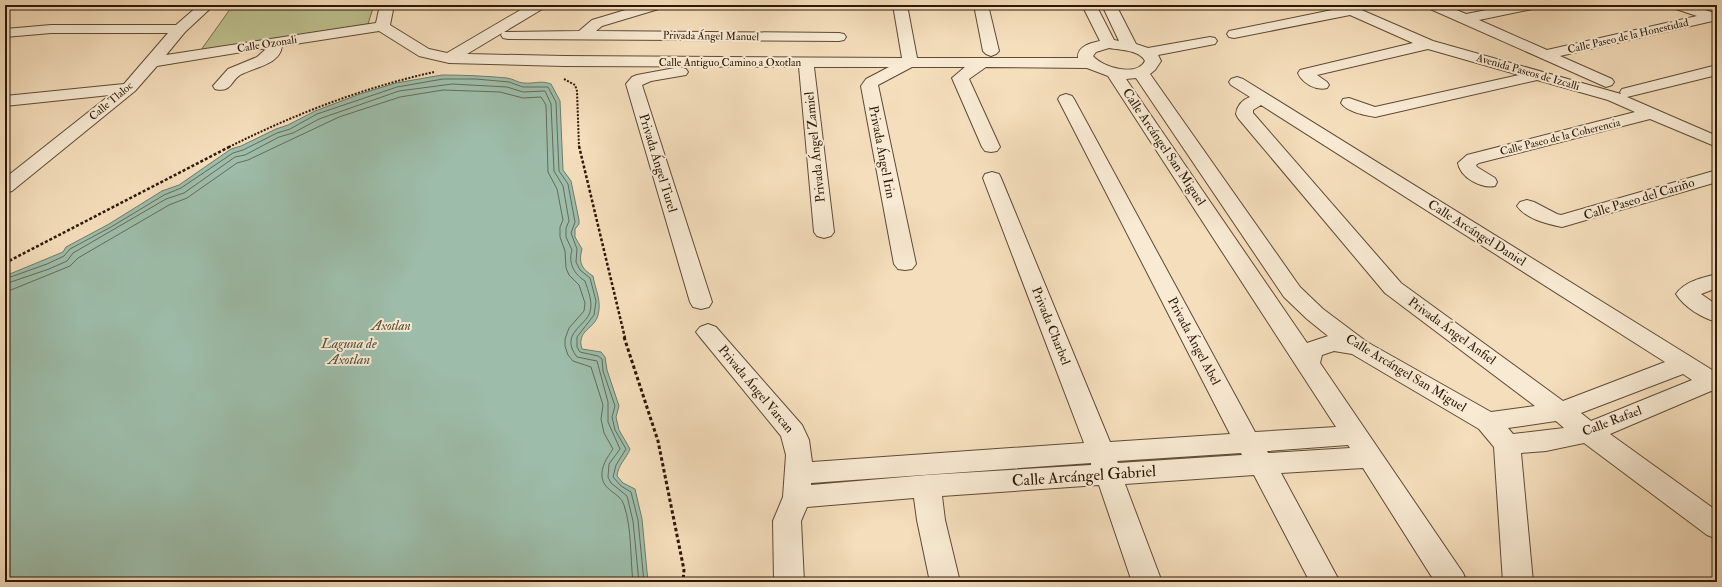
<svg xmlns="http://www.w3.org/2000/svg" width="1722" height="587" font-family="'IM FELL Double Pica',serif">
<rect width="100%" height="100%" fill="#f5debc"/>
<filter id="stains"><feTurbulence type="fractalNoise" baseFrequency=".005" numOctaves="4"/><feColorMatrix values="0 0 0 0 .2 0 0 0 0 .09 0 0 0 0 .02 0 0 0 .5 -.17"/></filter>
<radialGradient id="worn" r=".72"><stop offset=".6" stop-color="#630" stop-opacity="0"/><stop offset="1" stop-color="#630" stop-opacity=".3"/></radialGradient>
<polygon fill="#bdc18f" stroke="#756c4a" points="233,5 374,5 368,24 201,50"/>
<path fill="#9dbdaa" stroke="#707b68" d="M 442,75 C 464,75 486,76 507,78 C 514,79 518,83 524,83 C 535,84 540,80 551,84 L 560,101 L 563,170 L 571,181 L 579,220 L 579,224 L 575,229 L 575,237 L 582,249 C 578,263 582,269 593,276 C 595,289 602,301 598,315 C 595,329 576,330 582,349 L 601,352 L 605,357 L 607,370 L 619,406 L 616,417 L 619,430 L 630,449 C 626,459 618,465 617,476 L 623,483 L 635,489 L 642,519 L 648,582 L 5,582 L 5,276 L 63,252 L 66,247 L 109,224 L 162,191 L 179,185 L 231,149 L 241,146 L 276,129 L 288,125 L 315,111 L 360,94 L 396,83 Z"/>
<g fill="none" stroke-linecap="round" stroke-linejoin="round">
<g stroke="#656a58" stroke-width="1">
<polyline points="5,279 47,264 64,256 70,249 111,227 164,195 181,188 233,153 243,150 277,133 290,129 317,114 397,87 443,79 476,79 509,82 523,87 548,87 556,102 559,171 568,184 575,222 571,233 577,249 576,262 580,270 590,278 596,301 594,315 577,337 577,347 580,352 598,356 602,359 603,371 615,406 612,417 615,430 626,449 616,465 613,477 621,486 631,492 638,520 644,582"/>
<path d="M 5,284 L 49,269 L 67,261 L 73,253 L 166,199 L 184,193 L 235,157 L 245,155 L 279,137 L 293,133 L 319,119 L 399,91 L 452,84 L 507,87 L 523,92 L 545,91 L 551,104 L 554,171 L 563,186 L 569,221 L 566,228 L 566,237 L 572,250 C 568,263 574,274 585,281 C 588,291 593,301 590,312 C 586,326 559,334 577,357 L 597,361 L 608,402 L 608,422 L 620,449 L 609,464 L 608,477 L 611,483 L 627,496 L 633,521 L 639,582"/>
<path d="M 5,290 L 11,290 L 70,266 L 78,258 L 169,205 L 187,198 L 237,163 L 248,160 L 339,117 L 400,97 L 443,90 L 500,92 L 523,98 L 541,97 L 546,105 L 548,172 L 557,189 L 563,220 L 560,227 L 560,237 L 565,251 L 566,268 L 569,275 L 579,285 L 585,303 L 584,311 L 569,328 L 565,339 L 565,346 L 568,355 L 573,361 L 591,367 L 603,405 L 601,419 L 604,433 L 613,449 C 607,458 601,466 602,477 C 604,492 620,492 624,505 C 632,529 630,557 633,582"/>
</g>
<defs>
<g id="minor">
<path d="M 199,5 L 214,5 L 185,32 L 166,55 L 376,23 L 380,5 L 394,5 L 390,25 L 429,49 L 447,53 L 529,5 L 546,5 L 544,8 L 504,32 L 579,31 L 592,20 L 642,5 L 664,5 L 662,8 L 602,26 L 596,31 L 839,33 L 844,34 L 846,37 L 844,40 L 839,41 L 508,39 L 503,38 L 501,35 L 502,33 L 467,54 L 564,56 L 902,58 L 893,5 L 907,5 L 917,58 L 1078,58 C 1077,46 1091,43 1100,41 L 1082,5 L 1096,5 L 1114,40 L 1119,41 L 1102,5 L 1116,5 L 1136,44 L 1148,48 L 1210,37 L 1215,38 L 1217,41 L 1215,44 L 1158,55 L 1161,61 L 1155,70 L 1150,74 L 1300,287 L 1323,309 L 1367,342 L 1491,412 L 1535,406 L 1385,293 L 1238,118 L 1236,114 C 1237,106 1242,100 1250,97 L 1231,85 L 1229,82 L 1231,79 L 1237,77 L 1243,79 L 1717,373 L 1717,393 L 1711,391 L 1610,434 L 1717,511 L 1717,539 L 1707,535 L 1584,443 L 1546,451 L 1521,453 L 1533,582 L 1503,582 L 1494,447 L 1479,429 L 1352,354 L 1334,351 L 1322,355 L 1320,363 L 1463,573 L 1467,582 L 1435,582 L 1363,468 L 1281,473 L 1340,582 L 1310,582 L 1254,475 L 1125,484 L 1162,582 L 1132,582 L 1099,485 L 942,496 L 945,520 L 960,582 L 930,582 L 917,520 L 914,498 L 807,507 L 801,521 L 804,582 L 774,582 L 773,521 L 783,497 L 786,455 L 781,436 L 700,337 L 696,332 L 700,327 L 708,324 L 716,327 L 802,425 L 809,440 L 812,462 L 1084,443 L 983,178 L 985,174 L 992,172 L 999,174 L 1001,178 L 1110,442 L 1230,434 L 1058,99 L 1060,96 L 1066,94 L 1072,96 L 1074,99 L 1255,432 L 1336,427 L 1108,76 L 1087,68 L 986,67 L 969,79 L 1000,147 L 997,151 L 991,152 L 985,151 L 982,147 L 952,78 L 965,67 L 912,67 L 878,85 L 916,264 L 912,269 L 905,270 L 898,269 L 894,264 L 861,86 L 866,79 L 889,67 L 814,67 L 834,232 L 831,236 L 824,238 L 817,236 L 814,232 L 799,67 L 564,66 L 449,63 L 419,56 L 379,31 L 282,46 C 280,65 254,67 240,75 C 230,82 231,93 215,89 L 213,86 L 228,69 L 257,57 L 267,48 L 157,66 L 135,91 L 12,191 L 5,193 L 5,178 L 110,95 L 5,106 L 5,96 L 124,84 L 168,33 L 51,33 L 5,37 L 5,29 L 51,25 L 176,25 ZM 1109,48 C 1120,50 1140,50 1145,61 C 1137,77 1103,68 1093,56 L 1096,52 ZM 1136,78 L 1284,297 L 1307,319 L 1328,336 L 1307,343 L 1126,79 ZM 1261,105 L 1665,362 L 1563,401 L 1401,283 L 1253,113 L 1253,110 ZM 1683,374 L 1692,380 L 1591,421 L 1581,413 ZM 1556,421 L 1564,428 L 1513,434 L 1508,428 ZM 1348,445 L 1350,448 L 1268,453 L 1267,451 ZM 1241,453 L 1242,455 L 1118,463 L 1117,461 ZM 1091,463 L 1091,465 L 927,475 L 811,485 L 811,483 Z"/>
<polygon points="974,5 988,5 999,51 996,54 991,56 986,54 983,51"/>
<path d="M 1332,5 L 1350,5 L 1433,41 L 1621,94 L 1620,92 L 1622,89 L 1717,65 L 1717,75 L 1627,97 L 1717,136 L 1717,147 L 1650,119 L 1479,163 L 1476,165 L 1477,167 L 1495,178 L 1497,182 L 1495,186 C 1481,189 1460,177 1458,163 L 1467,155 L 1635,112 L 1608,100 L 1537,80 L 1375,117 C 1365,115 1347,112 1341,103 L 1343,99 L 1349,98 L 1375,107 L 1519,75 L 1428,49 L 1317,75 L 1327,82 L 1329,85 L 1327,88 C 1316,91 1302,83 1298,73 L 1300,70 L 1413,43 L 1350,15 L 1234,38 L 1229,37 L 1227,34 L 1229,31 L 1234,30 L 1337,9 Z"/>
<polygon points="1426,5 1445,5 1466,14 1512,5 1539,5 1537,8 1479,20 1547,50 1697,16 1673,8 1671,5 1691,5 1717,14 1717,20 1560,56 1612,79 1614,82 1612,85 1606,87 1428,8"/>
<polygon points="680,67 686,69 688,72 686,75 651,81 642,85 712,302 709,307 701,309 693,307 690,302 626,84 632,77 637,75"/>
<path d="M 1717,170 L 1717,182 L 1562,227 C 1547,224 1526,219 1517,206 L 1520,202 L 1527,200 L 1534,202 L 1557,214 L 1561,215 Z"/>
<path d="M 1717,274 L 1717,288 L 1701,294 L 1717,305 L 1717,322 C 1702,318 1684,307 1676,294 C 1685,281 1702,278 1717,274 Z"/>
</g>
</defs>
<use href="#minor" stroke="#5f4a34" stroke-width="2"/>
<g stroke="#2d1806" stroke-width="2" stroke-dasharray="2 1.5" stroke-linecap="butt">
<polyline points="564,79 575,85 577,91 579,147"/>
<path d="M 229,147 C 295,114 362,88 434,72"/>
</g>
<g stroke="#2d1806" stroke-width="2.5" stroke-dasharray="3 2" stroke-linecap="butt">
<polyline points="579,146 625,338"/>
<polyline points="5,263 231,146"/>
</g>
<polyline stroke="#2d1806" stroke-width="3" stroke-dasharray="3.5 2.5" stroke-linecap="butt" points="624,337 658,441 684,570 683,582"/>
<use href="#minor" fill="#f8ead3" fill-rule="evenodd"/>
</g>
<g text-anchor="middle" dominant-baseline="central" stroke-width="4" stroke-linejoin="round" paint-order="stroke">
<g font-size="11" fill="#2d1806" stroke="#f8ead3">
<text transform="translate(711 36) rotate(1)">Privada Ángel Manuel</text>
<text transform="translate(1628 36) rotate(-13)">Calle Paseo de la Honestidad</text>
<text transform="translate(267 44) rotate(-9)">Calle Ozonali</text>
<text x="730" y="62">Calle Antiguo Camino a Oxotlan</text>
<text transform="translate(1528 72) rotate(16)">Avenida Paseos de Izcalli</text>
<text transform="translate(111 101) rotate(-40)">Calle Tlaloc</text>
<text transform="translate(1560 137) rotate(-14)">Calle Paseo de la Coherencia</text>
</g>
<g font-size="13" fill="#2d1806" stroke="#f8ead3">
<text transform="translate(815 147) rotate(-96)">Privada Ángel Zamiel</text>
<text transform="translate(1164 147) rotate(56)">Calle Arcángel San Miguel</text>
<text transform="translate(882 152) rotate(79)">Privada Ángel Irin</text>
<text transform="translate(658 163) rotate(73)">Privada Ángel Turel</text>
<text transform="translate(1639 199) rotate(-17)">Calle Paseo del Cariño</text>
<text transform="translate(1477 233) rotate(32)">Calle Arcángel Daniel</text>
<text transform="translate(1051 326) rotate(68)">Privada Charbel</text>
<text transform="translate(1452 331) rotate(36)">Privada Ángel Anfiel</text>
<text transform="translate(1194 341) rotate(62)">Privada Ángel Abel</text>
<text transform="translate(1406 373) rotate(31)">Calle Arcángel San Miguel</text>
<text transform="translate(756 389) rotate(50)">Privada Ángel Varcan</text>
<text transform="translate(1612 421) rotate(-21)">Calle Rafael</text>
</g>
<g font-size="13" font-style="italic" fill="#584b2f" stroke="#f8ead3">
<text x="391" y="326">Axotlan</text>
</g>
<g font-size="14" font-style="italic" fill="#54523f" stroke="#f8ead3">
<text x="349" y="343">Laguna de<tspan x="349" dy="16">Axotlan</tspan></text>
</g>
<g font-size="16" fill="#2d1806" stroke="#f8ead3">
<text transform="translate(1084 476) rotate(-4)">Calle Arcángel Gabriel</text>
</g>
</g>
<rect width="1722" height="587" fill="none" stroke="#f5debc" stroke-width="20"/>
<rect x="6" y="6" width="1710" height="575" fill="none" stroke="#2d1806" stroke-width="2"/>
<rect x="10" y="10" width="1702" height="567" fill="none" stroke="#2d1806"/>
<rect width="100%" height="100%" filter="url(#stains)"/>
<rect width="100%" height="100%" fill="url(#worn)"/>
</svg>
